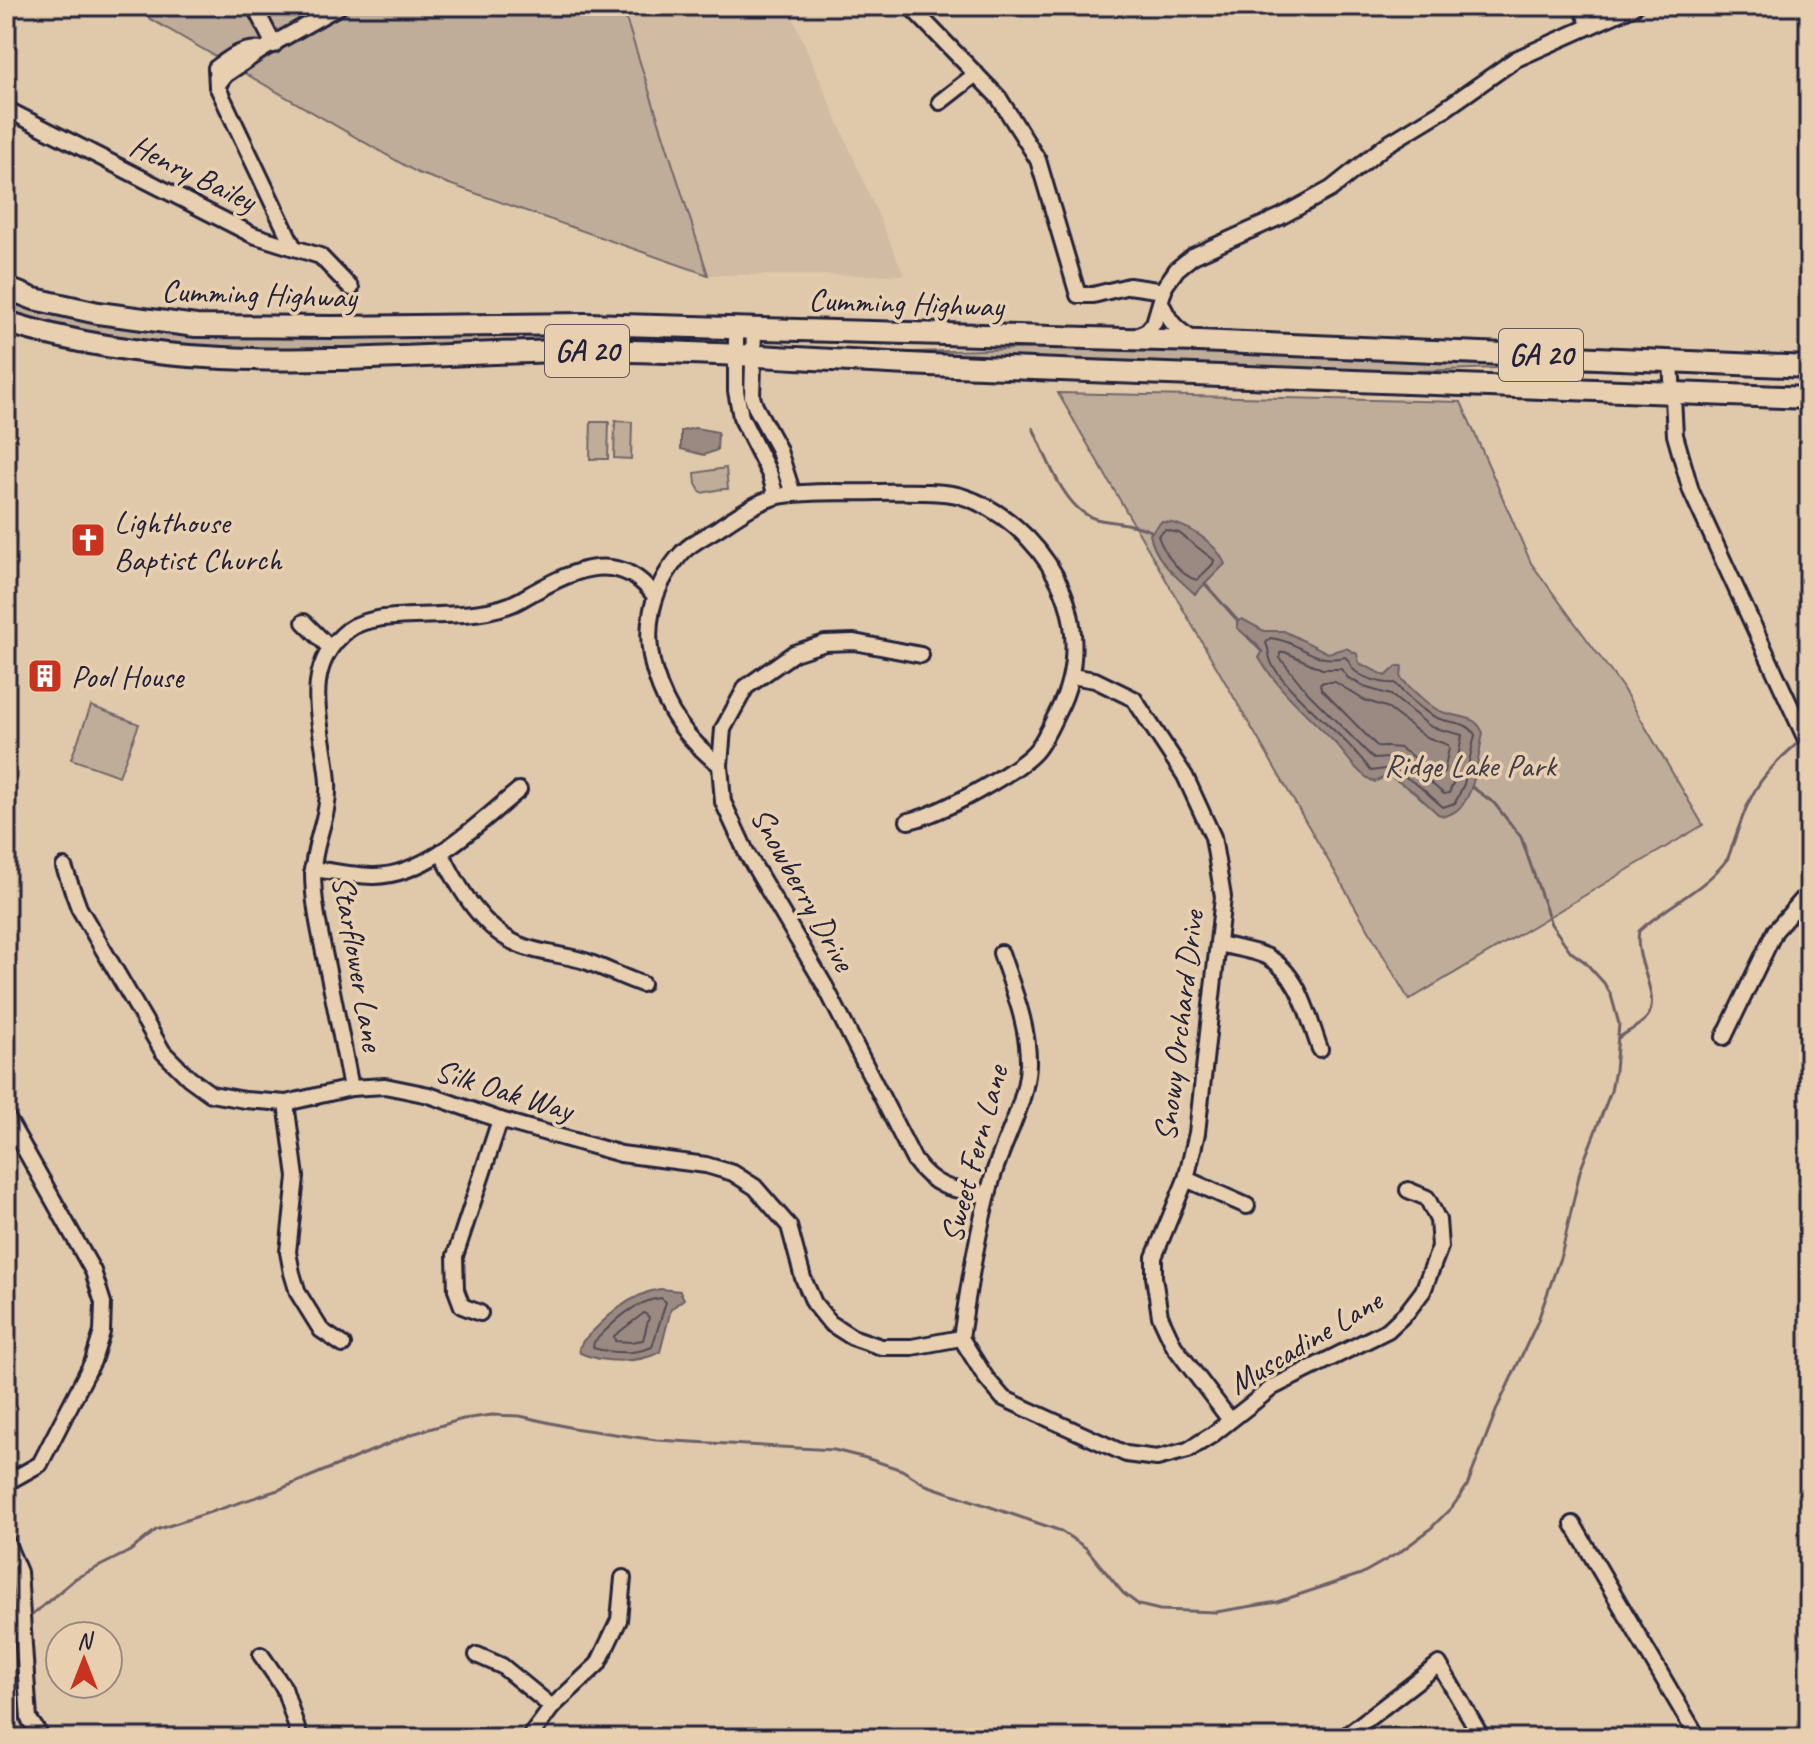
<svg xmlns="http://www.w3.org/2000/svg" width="1815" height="1744" font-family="Caveat,sans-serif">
<rect width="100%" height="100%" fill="#e0c8ab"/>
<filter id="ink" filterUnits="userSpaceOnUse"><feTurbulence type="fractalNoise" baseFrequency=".0125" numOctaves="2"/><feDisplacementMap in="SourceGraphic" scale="16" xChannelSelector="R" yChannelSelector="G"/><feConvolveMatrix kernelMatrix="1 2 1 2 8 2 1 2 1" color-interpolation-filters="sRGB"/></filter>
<g filter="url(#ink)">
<polygon fill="#d1bba2" points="622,6 788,6 904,275 708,275"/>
<g fill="#c0ad99" stroke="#71686a" stroke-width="2">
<polygon points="128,6 622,6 708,275 418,173"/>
<polygon points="6,301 36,310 113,324 713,334 713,340 556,338 401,351 267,353 127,345 6,314"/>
<polygon points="1082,347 1633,365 1633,371 1523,367 1344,374 783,349 913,352"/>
<polygon points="1058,393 1461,402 1531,563 1622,687 1703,825 1409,1000"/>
<polygon points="615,421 632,422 631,459 614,458"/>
<polygon points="591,422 609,422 608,459 590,459"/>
<path d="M 726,468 L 728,489 C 717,488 711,492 701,493 L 696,484 L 695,473 Z"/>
<polygon points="91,706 139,724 119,776 71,759"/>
</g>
<g fill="#9a8a82" stroke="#6a6066" stroke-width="2">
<polygon points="695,428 718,432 717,450 704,455 681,449 681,431"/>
<path d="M 1161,522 C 1184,521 1216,542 1225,564 L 1195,594 C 1177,577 1154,560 1150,534 Z"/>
<path d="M 1242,619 L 1264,631 L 1284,631 L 1328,653 L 1346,648 L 1357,654 L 1359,663 L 1386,676 L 1397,666 L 1402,666 L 1401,678 C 1409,687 1430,707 1440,711 C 1457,719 1475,713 1483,733 C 1477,759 1476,810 1444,816 L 1438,814 L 1414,792 L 1388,775 L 1375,782 C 1358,775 1347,756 1335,743 C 1308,715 1280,692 1259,658 L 1262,652 L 1256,644 L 1237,628 L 1237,622 Z"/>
<path d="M 660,1289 L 680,1291 L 684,1299 L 671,1309 L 660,1352 C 637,1364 603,1363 580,1353 L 579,1348 L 583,1341 C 606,1318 627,1295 660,1289 Z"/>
</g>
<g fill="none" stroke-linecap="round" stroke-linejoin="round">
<g stroke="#524c57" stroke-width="2">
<path d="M 1165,530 L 1179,533 L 1214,560 L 1213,564 L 1197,580 C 1180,576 1164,553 1158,536 Z"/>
<path d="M 1270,638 C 1301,641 1312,665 1345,657 C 1349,660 1350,664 1352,668 C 1360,678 1383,684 1395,683 C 1405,695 1421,710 1435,717 C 1448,724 1468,720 1475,735 L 1464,784 L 1455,803 L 1443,807 L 1419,786 L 1392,768 L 1371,771 C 1343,732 1300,706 1273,666 C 1268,658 1270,651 1266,643 Z"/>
<polygon points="1285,652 1322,669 1341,669 1348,678 1367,688 1391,695 1431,727 1462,735 1454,781 1449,793 1444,794 1425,778 1397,760 1388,758 1374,759 1308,693 1280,658 1280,653"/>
<polygon points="1324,682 1335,682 1364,700 1386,707 1424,736 1448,745 1449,748 1444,772 1438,773 1400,748 1377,746 1321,689 1320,684"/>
<path d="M 661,1298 L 666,1302 L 652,1347 C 633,1355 612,1353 593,1348 L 594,1342 C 614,1322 632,1302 661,1298 Z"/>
<polygon points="644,1313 649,1317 643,1340 631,1342 615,1341 614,1336"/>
</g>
<g stroke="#6a6066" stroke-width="3">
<path d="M 1033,428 C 1046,455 1064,510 1096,519 C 1115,523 1133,523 1151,531"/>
<polyline points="1205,584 1238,621"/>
<polyline points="1247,636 1262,652"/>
<path d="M 1618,1038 C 1627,1032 1642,1025 1648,1016 C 1661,994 1633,960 1639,931 C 1667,905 1706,889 1728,858 C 1748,802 1751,782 1798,743"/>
<polyline points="32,1615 76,1578 130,1551 156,1530 278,1490 412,1434 463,1419 492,1415 520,1416 573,1428 656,1440 834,1450 866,1458 902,1470 926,1485 1061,1531 1086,1548 1123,1593 1139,1605 1160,1610 1216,1612 1277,1602 1361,1574 1400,1552 1428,1531 1453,1506 1467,1486 1498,1406 1537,1323 1562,1252 1580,1171 1611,1091 1615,1070 1619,1024 1611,995 1604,983 1585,962 1571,952 1551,924 1521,837 1494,803 1472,787"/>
<polyline points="6,1638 7,1637"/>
</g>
<defs>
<g id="minor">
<polyline points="254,6 274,45"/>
<polyline points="910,6 999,98 1038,160 1078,295 1093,295 1129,286 1164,291"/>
<polyline points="1581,6 1590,26"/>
<path d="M 262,50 C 243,47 231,57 216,68 L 217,86 L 294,248"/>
<polyline points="217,86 225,75 262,50 340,6"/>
<polyline points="940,102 976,74"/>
<polyline points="6,109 253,235 320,256 351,288"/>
<path d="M 1161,302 C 1169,321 1175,329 1193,339"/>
<polyline points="736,328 736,391 741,417 770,475 776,497"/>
<polyline points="754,329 752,397 755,406 778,448 793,494"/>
<polyline points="1134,337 1147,331 1154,323 1165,286 1177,269 1193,256 1280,217 1331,189 1386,145 1442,111 1516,59 1635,6"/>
<polyline points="1671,360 1675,435 1691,491 1809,746"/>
<polyline points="304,622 330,648"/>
<path d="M 921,655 L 854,642 L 825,643 L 794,653 L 746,687 L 723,729 L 720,765 L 723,802 L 747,854 L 825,986 L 914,1160 C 935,1189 954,1190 987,1195"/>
<polyline points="1071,676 1095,680 1134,699 1185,776 1213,837 1223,897 1197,1133 1186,1179 1154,1257 1154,1277 1160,1316 1174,1346 1230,1420"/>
<path d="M 720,765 C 687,740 667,712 655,673 C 642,630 651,588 681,554 C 690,543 708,535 720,527 C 738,515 758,501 779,496 C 810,490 845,493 876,492 C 898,492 942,490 961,496 C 1001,508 1037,541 1056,577 C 1078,617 1080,669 1058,711 C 1052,723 1046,737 1038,748 C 1023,770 933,818 908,821"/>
<path d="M 441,852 C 459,889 484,933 525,947 C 545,954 566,955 585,961 C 605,968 624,978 642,984"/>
<polyline points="64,867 79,908 163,1052 189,1078 211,1094 245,1100 286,1103 351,1088 385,1086 429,1095 500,1120 621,1154 706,1165 733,1173 755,1187 789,1226 803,1278 814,1303 830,1323 852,1337 881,1347 912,1347 961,1338"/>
<path d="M 312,869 C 333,871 355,876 375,876 C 428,875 480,822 519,790"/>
<path d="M 1219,944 C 1234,948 1254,950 1268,957 C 1300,975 1308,1017 1320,1049"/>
<path d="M 1001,953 C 1013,989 1029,1026 1028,1065 C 1026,1105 1004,1139 993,1176 C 978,1228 969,1284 961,1338 L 986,1378 L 1003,1398 L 1126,1454 L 1157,1458 L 1188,1450 L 1212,1435 L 1273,1387 L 1388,1330 L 1407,1312 L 1423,1291 L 1440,1247 L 1438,1220 L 1427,1198 L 1408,1190"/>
<polyline points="1724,1037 1775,931 1809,892"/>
<path d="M 351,1088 C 343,1046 335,1004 326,962 C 320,933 313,903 313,872 C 313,843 330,816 328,783 C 325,728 296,671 348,630 C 382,604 473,627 520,600 C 564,575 615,544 654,595"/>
<polyline points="286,1103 296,1177 288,1252 292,1273 298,1293 321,1330 343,1345"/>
<polyline points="6,1116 93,1271 103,1303 102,1332 93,1361 40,1464 6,1483"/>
<polyline points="1186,1179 1247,1206"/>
<polyline points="480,1313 462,1306 456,1290 455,1256 500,1120"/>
<polyline points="1573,1524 1698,1738"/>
<polyline points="6,1541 19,1572 29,1719 42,1738"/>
<polyline points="261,1655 284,1688 300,1738"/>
<polyline points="477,1655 502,1666 552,1707"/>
<polyline points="529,1738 552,1707 598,1664 619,1620 623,1578"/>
<polyline points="1343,1738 1439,1664 1482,1738"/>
</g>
<g id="highway">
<polyline points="6,288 34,299 98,313 196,326 332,327 586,324 1198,341 1809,367"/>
<path d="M 6,322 C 210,387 419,347 629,351 C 738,353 846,362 955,366 C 1240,376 1525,385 1809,398"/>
</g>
</defs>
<use href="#minor" stroke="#22223b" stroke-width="20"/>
<use href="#highway" stroke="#22223b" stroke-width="26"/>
<use href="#minor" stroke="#e8cfb0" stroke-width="14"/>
<use href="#highway" stroke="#e8cfb0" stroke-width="20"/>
</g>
</g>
<defs>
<symbol id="church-square" viewBox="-11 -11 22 22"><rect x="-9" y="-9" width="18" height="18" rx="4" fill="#c8321e" stroke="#e8cfb0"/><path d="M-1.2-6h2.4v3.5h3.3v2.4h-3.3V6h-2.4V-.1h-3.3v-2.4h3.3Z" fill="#fff"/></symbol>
<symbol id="building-square" viewBox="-11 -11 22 22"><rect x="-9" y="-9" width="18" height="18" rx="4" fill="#c8321e" stroke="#e8cfb0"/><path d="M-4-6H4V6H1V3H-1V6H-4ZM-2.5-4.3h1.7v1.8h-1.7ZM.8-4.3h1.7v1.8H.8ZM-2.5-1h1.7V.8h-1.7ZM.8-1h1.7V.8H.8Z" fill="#fff"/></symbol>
</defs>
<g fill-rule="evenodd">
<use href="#church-square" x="68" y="520" width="40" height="40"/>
<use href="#building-square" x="25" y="656" width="40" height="40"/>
</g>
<g text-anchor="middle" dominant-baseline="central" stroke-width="7" stroke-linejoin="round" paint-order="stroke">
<g fill="#e8cfb0" stroke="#5d565e" stroke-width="2">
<rect x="545" y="325" width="84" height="52" rx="6"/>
<rect x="1499" y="329" width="84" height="52" rx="6"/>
</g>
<g font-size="30" font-weight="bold" fill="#22223b">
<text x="587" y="351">GA 20</text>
<text x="1541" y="355">GA 20</text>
</g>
<g font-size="32" fill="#22223b" stroke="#e8cfb0">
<text transform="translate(193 173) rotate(26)">Henry Bailey</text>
<text transform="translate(259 294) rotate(2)">Cumming Highway</text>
<text transform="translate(906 303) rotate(2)">Cumming Highway</text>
<text transform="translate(803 889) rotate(61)">Snowberry Drive</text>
<text transform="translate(358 963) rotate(80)">Starflower Lane</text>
<text transform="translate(1179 1026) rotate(-83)">Snowy Orchard Drive</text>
<text transform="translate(504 1090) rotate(17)">Silk Oak Way</text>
<text transform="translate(974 1154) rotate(-75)">Sweet Fern Lane</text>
<text transform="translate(1305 1342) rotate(-31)">Muscadine Lane</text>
</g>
<g font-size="32" fill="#22223b" stroke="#e8cfb0" text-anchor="start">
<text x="114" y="522">Lighthouse<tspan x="114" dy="37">Baptist Church</tspan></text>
<text x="71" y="676">Pool House</text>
</g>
<g font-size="32" fill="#423e4e" stroke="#e8cfb0">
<text x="1470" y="765">Ridge Lake Park</text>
</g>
</g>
<rect width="1815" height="1744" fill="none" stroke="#e8cfb0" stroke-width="32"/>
<rect x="16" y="16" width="1783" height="1712" fill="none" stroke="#22223b" stroke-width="3" filter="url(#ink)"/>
<g transform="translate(84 1660)"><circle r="38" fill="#e8cfb0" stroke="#998a81" stroke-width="2"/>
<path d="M0-6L14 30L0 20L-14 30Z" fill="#c8321e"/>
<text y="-12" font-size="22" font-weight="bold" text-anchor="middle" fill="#22223b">N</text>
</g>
</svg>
